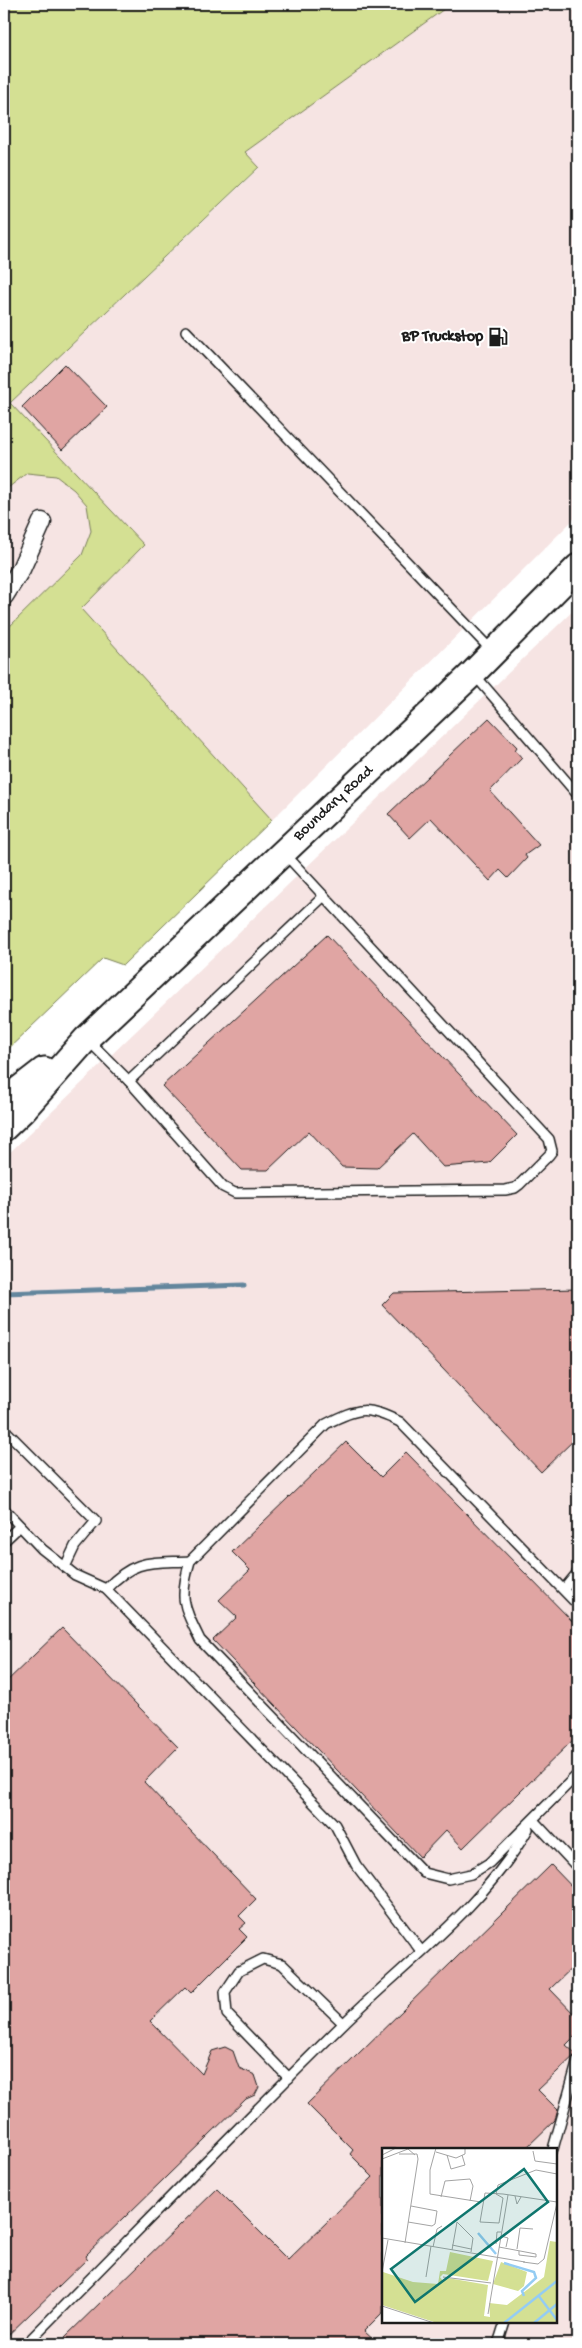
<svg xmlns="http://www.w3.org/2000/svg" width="582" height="2348" font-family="'Gochi Hand',sans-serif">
<rect width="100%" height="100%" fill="#fff"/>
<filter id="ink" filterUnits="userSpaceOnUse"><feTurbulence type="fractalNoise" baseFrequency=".02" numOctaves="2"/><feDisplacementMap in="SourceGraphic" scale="10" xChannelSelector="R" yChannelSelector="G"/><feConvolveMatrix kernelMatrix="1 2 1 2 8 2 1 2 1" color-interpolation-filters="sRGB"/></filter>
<g filter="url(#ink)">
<g fill="#f6e4e3" fill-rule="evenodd">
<polygon points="451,4 578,4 578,515 272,820 123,965 103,958 4,1053 4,409 259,168 244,152"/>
<path d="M 578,606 L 578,2344 L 4,2344 L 4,1158 ZM 383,2149 L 556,2149 L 556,2322 L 383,2322 Z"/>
</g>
<polygon fill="#d4e093" stroke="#787e58" points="4,4 451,4 245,152 259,167 10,403 144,545 81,609 272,820 123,965 103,958 4,1053 4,632 82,555 91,531 87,505 74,490 56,476 27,473 4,491"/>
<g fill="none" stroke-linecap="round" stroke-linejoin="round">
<polyline stroke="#64869d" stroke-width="5" points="4,1293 244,1285"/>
</g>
<g fill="#e0a5a3" stroke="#1c1c1c">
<polygon points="65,364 107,407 62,450 22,407"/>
<polygon points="489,718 517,747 515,750 522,758 490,791 539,845 525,855 527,858 508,878 500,870 490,881 431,818 410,838 388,814"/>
<polygon points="327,935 517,1135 489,1163 443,1167 413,1134 377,1168 342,1167 309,1131 268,1170 242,1170 162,1086"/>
<polygon points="578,1289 578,1436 541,1472 382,1305 394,1293"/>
<polygon points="346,1442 381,1477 406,1452 578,1627 578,1735 463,1848 446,1830 420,1857 213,1640 237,1617 219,1600 250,1570 232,1552"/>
<polygon points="62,1628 178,1747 144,1782 256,1899 239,1916 246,1923 239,1929 247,1937 191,1993 185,1987 150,2021 202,2074 212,2051 225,2047 233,2051 239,2068 255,2075 259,2087 255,2095 246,2099 85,2256 87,2259 4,2339 4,1684"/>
<polygon points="551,1865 578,1893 578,1962 550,1989 578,2018 578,2033 566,2045 576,2054 538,2090 558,2110 555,2120 525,2149 383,2149 383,2312 364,2331 378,2344 74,2344 65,2337 217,2189 288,2260 373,2177 350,2154 353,2150 307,2104"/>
</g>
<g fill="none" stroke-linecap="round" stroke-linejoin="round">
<defs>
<g id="lane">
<polyline points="186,331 493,652"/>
<polyline points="473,673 578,795"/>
<polyline points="88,1040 129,1081 223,1187 235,1193 505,1190 515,1188 519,1185 549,1155 552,1151 549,1139 285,854"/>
<polyline points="129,1081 324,896"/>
<polyline points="4,1429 96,1521 75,1546 65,1567"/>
<polyline points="4,1509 42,1549 75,1575 106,1589 335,1825 356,1865 421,1951"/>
<polyline points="4,1541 20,1526"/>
<path d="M 106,1589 C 135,1558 151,1563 190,1561"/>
<polyline points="564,1589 578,1572"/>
<path d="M 578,1605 L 400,1422 C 367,1406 359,1407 326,1424 L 190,1561 C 179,1599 183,1605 200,1640 L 424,1873 L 448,1879 L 471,1874 L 489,1863 L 578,1774"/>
<polyline points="533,1820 578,1868"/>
<polyline points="289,2078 227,2014 225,1992 239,1971 263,1959 282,1964 343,2023"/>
<polyline points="553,2149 578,2060"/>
<path d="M 26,2344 C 131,2238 235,2130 342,2025 C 406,1962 483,1908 528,1829"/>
<polyline points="498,2344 505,2322"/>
</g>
<polyline id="street" points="4,596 21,569 42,522"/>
<g id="secondary">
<polyline points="4,1101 44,1070"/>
<polyline points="4,1128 23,1110 86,1039 473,673 578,567"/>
</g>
</defs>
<use href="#lane" stroke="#1c1c1c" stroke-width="12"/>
<use href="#street" stroke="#1c1c1c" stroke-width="21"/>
<use href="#secondary" stroke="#1c1c1c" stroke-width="29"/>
<use href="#lane" stroke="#fff" stroke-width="9"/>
<use href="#street" stroke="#fff" stroke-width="18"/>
<use href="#secondary" stroke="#fff" stroke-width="25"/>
</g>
</g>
<defs>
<symbol id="fuel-bare" viewBox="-9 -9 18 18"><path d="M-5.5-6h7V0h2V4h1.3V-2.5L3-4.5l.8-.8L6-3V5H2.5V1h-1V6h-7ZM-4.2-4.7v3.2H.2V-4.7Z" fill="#1c1c1c" stroke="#fff" stroke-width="2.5" paint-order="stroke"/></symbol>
</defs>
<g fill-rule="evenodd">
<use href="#fuel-bare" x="484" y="323" width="28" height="28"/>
</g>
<g text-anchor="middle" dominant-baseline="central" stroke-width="4" stroke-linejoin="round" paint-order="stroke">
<g font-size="16" font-weight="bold" fill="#1c1c1c" stroke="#fff" text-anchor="end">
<text x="483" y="337">BP Truckstop</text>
</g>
<g font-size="16" fill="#1c1c1c" stroke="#fff">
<text transform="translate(334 804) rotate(-43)">Boundary Road</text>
</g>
</g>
<g transform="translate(382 2148)">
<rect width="175" height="175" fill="#fff"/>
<path d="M 168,93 L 175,94 L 175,175 L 55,175 L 0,157 L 1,124 L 31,134 L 56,136 L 58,123 L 64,123 L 68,104 L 111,113 L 106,133 L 61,126 L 58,129 L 61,133 L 66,130 L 106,137 L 102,168 L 108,169 L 107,155 L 125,157 L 162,129 ZM 119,114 L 145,124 L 142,138 L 136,143 L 111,136 Z" fill="#d4e093"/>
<path fill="none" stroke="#94ccf3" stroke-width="2.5" d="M 96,85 L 114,106M 122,115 L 152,124 L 154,130 L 140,143 L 142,148M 156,147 L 175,172M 122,175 L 175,133M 152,175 L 175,156"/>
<path fill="none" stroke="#a4a4a4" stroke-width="1" d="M 54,0 L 48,22 L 48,46 L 99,54M 151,3 L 153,13 L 175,16M 54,4 L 74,10 L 83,6 L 83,0M 17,6 L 35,6 L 36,11 L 23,95M 0,7 L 14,0M 65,7 L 69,21 L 83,17 L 80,7M 0,11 L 26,1 L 33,7M 114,46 L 121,50 L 117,75 L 98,74 L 103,45 L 121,46 L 175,54M 114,46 L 116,37 L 154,22 L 175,26M 133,48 L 135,56 L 139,49M 59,49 L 63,33 L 88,31 L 91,38 L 88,53M 26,74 L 50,78 L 53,76 L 55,63 L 29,58M 119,88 L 126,90 L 124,99M 0,90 L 143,114M 114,96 L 115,84 L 119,84M 70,97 L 89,101M 51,99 L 55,81 L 60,78M 117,99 L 154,106 L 154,109 L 137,107 L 137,103M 135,101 L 138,80 L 151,81M 70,102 L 75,74 L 91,90 L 89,104M 141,114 L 156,116 L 162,111 L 175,55M 0,124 L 6,92M 44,129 L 49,98M 61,129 L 109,135M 0,158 L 52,175M 106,166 L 126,47"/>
<path fill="#0f766e" fill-opacity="0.15" stroke="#0f766e" stroke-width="2.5" d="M 142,21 L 166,54 L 33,154 L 9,121 Z"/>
<rect width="175" height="175" fill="none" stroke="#1c1c1c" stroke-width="2.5"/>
</g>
<rect width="582" height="2348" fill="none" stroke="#fff" stroke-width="20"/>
<rect x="10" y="10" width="562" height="2328" fill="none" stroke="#1c1c1c" stroke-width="2" filter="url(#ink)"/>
</svg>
